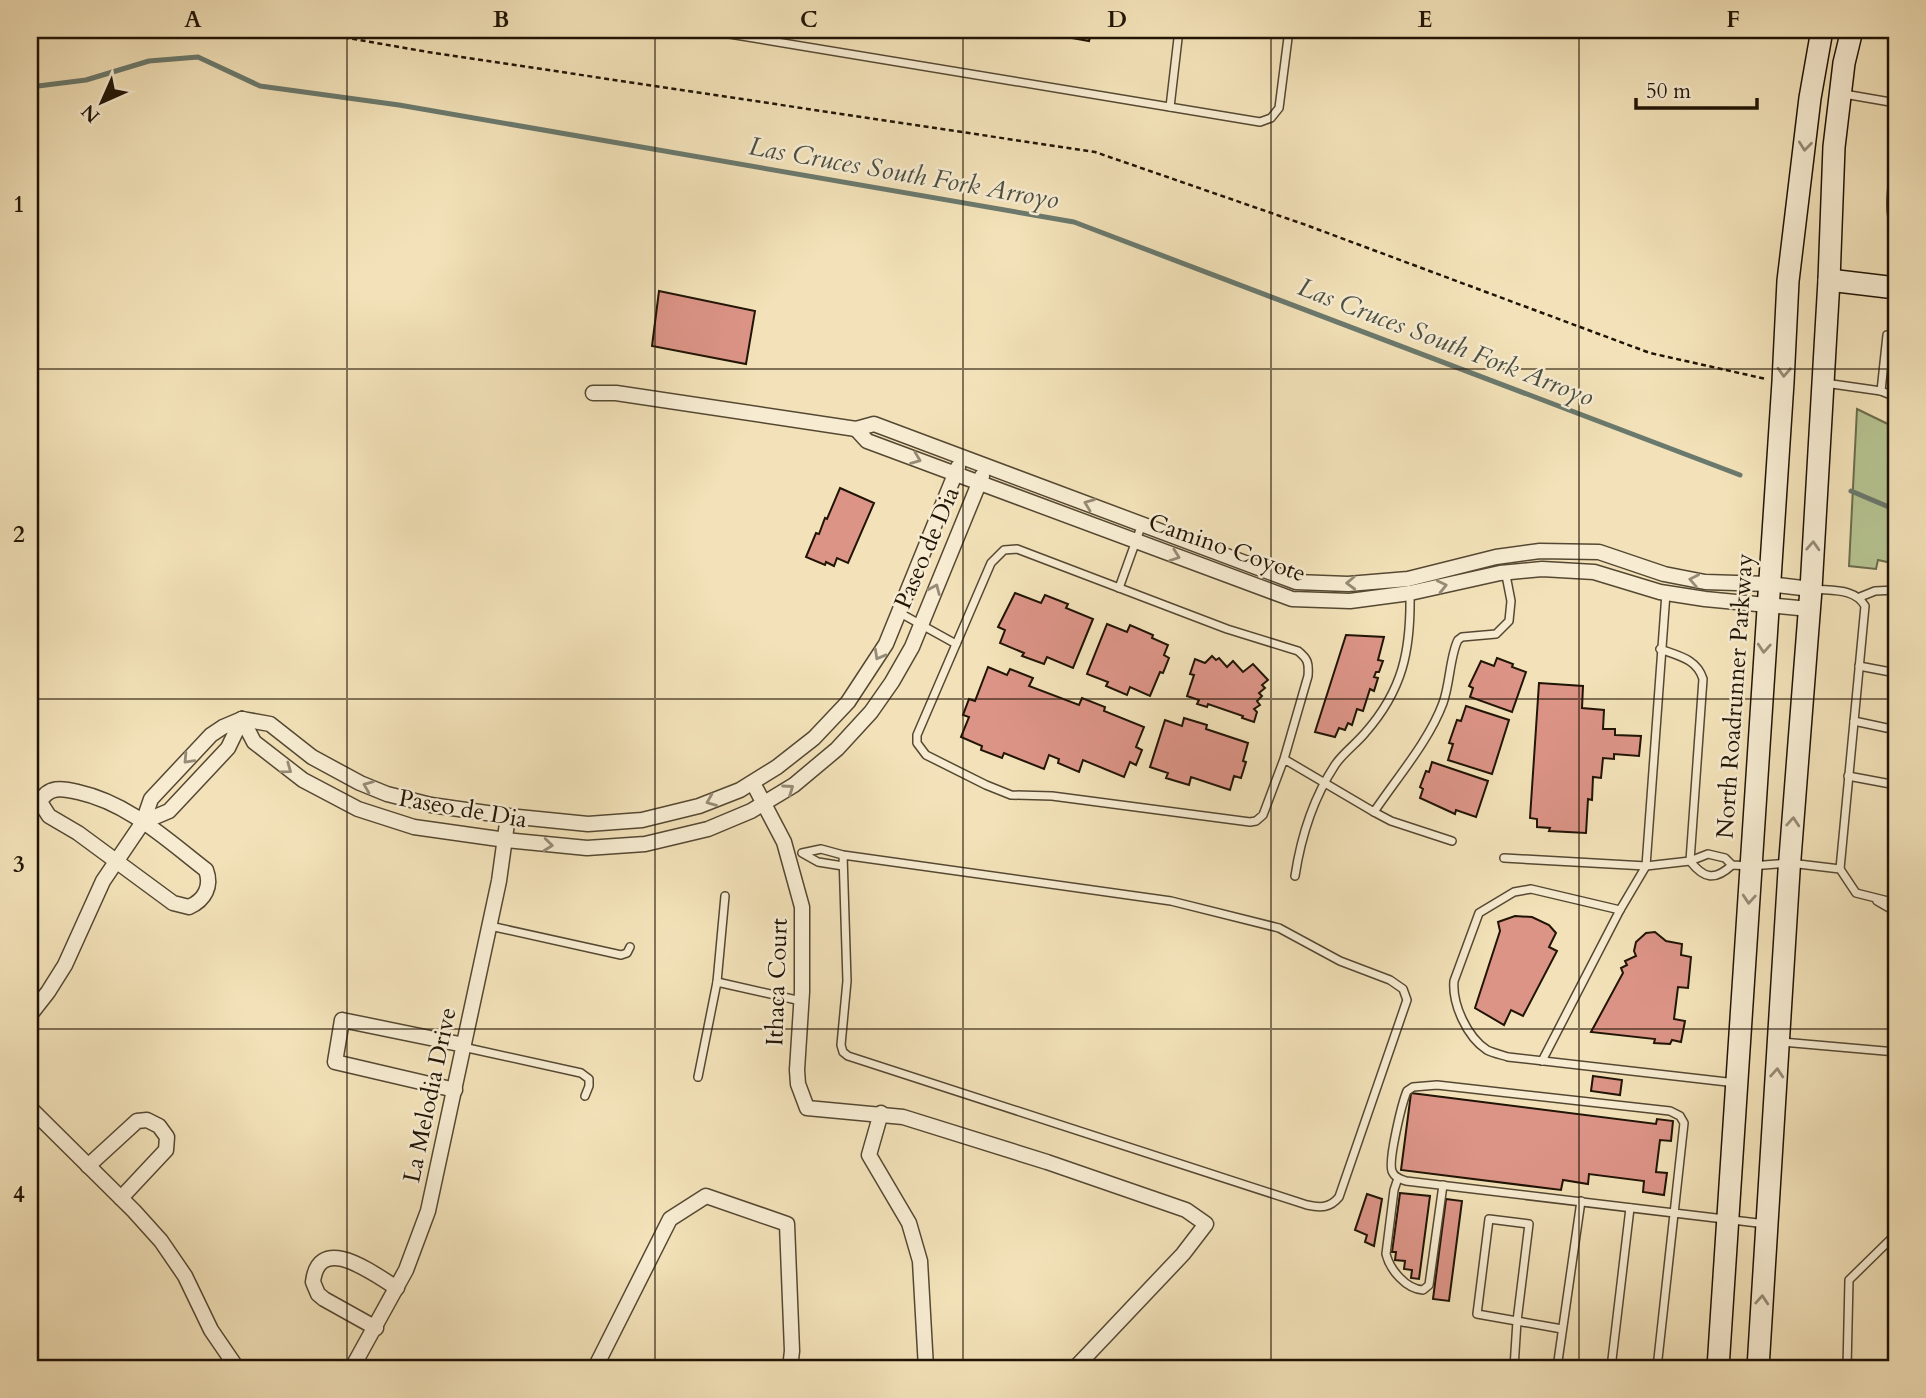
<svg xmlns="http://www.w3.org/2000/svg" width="1926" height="1398" font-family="Cardo,serif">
<rect width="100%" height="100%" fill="#f3e2b9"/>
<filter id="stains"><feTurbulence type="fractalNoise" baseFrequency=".00286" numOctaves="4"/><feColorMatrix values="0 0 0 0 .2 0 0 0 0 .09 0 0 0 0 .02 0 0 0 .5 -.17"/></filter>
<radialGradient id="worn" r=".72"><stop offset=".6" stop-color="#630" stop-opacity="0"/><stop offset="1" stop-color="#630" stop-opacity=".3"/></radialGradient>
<polygon fill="#b6c492" stroke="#6b6c4c" stroke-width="2" points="1857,409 1896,428 1896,564 1878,560 1876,569 1849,566"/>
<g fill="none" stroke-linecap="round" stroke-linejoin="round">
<g stroke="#6a796d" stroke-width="5">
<polyline points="30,87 86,80 149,61 198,57 260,86 399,105 1074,222 1740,475"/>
<polyline points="1851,491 1896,510"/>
</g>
</g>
<g fill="#dc9487" stroke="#201405" stroke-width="2">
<polygon points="1028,30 1092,30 1089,41"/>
<polygon points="659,291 755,311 746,364 652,346"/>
<polygon points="840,488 874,503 848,563 837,558 834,566 826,562 825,565 806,557 816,533 819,534 825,518 827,519"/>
<polygon points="1015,593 1041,603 1045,595 1068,604 1066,608 1093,619 1073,668 1047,657 1044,664 1022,656 1024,653 1000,643 1005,630 998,627"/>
<polygon points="1107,624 1127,632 1130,625 1153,635 1152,638 1168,645 1164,655 1169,658 1163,673 1160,672 1150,696 1130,687 1127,695 1106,686 1108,682 1087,674"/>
<polygon points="1346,635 1384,637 1378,660 1383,661 1379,672 1376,672 1374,677 1378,678 1374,691 1370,689 1363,711 1357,709 1352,725 1348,723 1345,730 1339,728 1335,737 1315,732"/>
<polygon points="1212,656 1216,660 1219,658 1227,667 1233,661 1243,672 1253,664 1268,680 1262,685 1265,688 1259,693 1262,696 1257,701 1260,705 1254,709 1257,712 1254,722 1242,718 1243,716 1208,704 1207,707 1197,704 1199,700 1187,696 1194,675 1190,674 1195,659 1205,663"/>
<polygon points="1497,658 1513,664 1512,667 1526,672 1512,712 1470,697 1473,688 1469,686 1481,661 1494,666"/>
<polygon points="988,667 1007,675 1010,669 1033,678 1029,686 1079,705 1082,698 1105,707 1104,711 1144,727 1136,747 1142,750 1136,765 1130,762 1124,777 1083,760 1079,772 1058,763 1059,759 1049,755 1044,769 1004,753 1002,758 981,750 982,746 961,737 969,717 963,715 969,699 975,701"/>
<polygon points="1539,683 1583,686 1582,708 1604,710 1603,729 1615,729 1615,735 1641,736 1639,756 1614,754 1614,759 1603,758 1601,778 1593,777 1592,800 1588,799 1586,833 1549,831 1550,828 1537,827 1537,819 1530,818"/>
<polygon points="1466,706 1509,720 1492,774 1448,760 1453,744 1449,743 1457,720 1461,721"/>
<polygon points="1184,718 1207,725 1206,729 1248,743 1243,761 1246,762 1241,778 1234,776 1230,790 1191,777 1189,785 1166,778 1168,773 1150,767 1165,720 1182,726"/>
<polygon points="1432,762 1488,781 1476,817 1456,810 1455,814 1420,798 1423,789 1420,787 1426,771 1429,772"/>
<polygon points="1515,916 1532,917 1549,925 1556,933 1549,947 1557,951 1523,1016 1511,1010 1504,1025 1475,1008 1500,931 1498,922"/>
<polygon points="1655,932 1666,941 1682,944 1681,955 1691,957 1688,988 1678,987 1674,1019 1685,1021 1681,1042 1672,1040 1670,1044 1654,1043 1655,1039 1591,1032 1623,973 1621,968 1627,965 1625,961 1636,956 1634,951 1636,942 1646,933"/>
<polygon points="1593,1076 1622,1080 1620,1095 1591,1091"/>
<polygon points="1411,1093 1656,1124 1657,1119 1673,1121 1671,1141 1660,1140 1656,1172 1667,1173 1664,1195 1643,1192 1644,1181 1589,1174 1588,1184 1563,1180 1561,1190 1401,1170"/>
<polygon points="1400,1193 1430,1196 1419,1279 1411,1278 1412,1270 1404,1269 1405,1261 1395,1260 1396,1252 1392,1252"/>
<polygon points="1367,1194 1382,1199 1374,1246 1365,1242 1367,1235 1355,1230"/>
<polygon points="1446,1199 1462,1201 1449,1301 1433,1299"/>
</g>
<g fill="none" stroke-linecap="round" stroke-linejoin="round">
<defs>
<g id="lane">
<polyline points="705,30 1260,122 1271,118 1279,108 1289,30"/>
<polyline points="1844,94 1896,103"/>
<polyline points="1170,107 1179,30"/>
<path d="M 1896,154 C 1894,177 1886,210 1896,231"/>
<polyline points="1825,383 1881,391 1896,397"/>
<polyline points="1881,391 1887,335"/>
<polyline points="1119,588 1142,524"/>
<path d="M 1814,589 C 1832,591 1855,588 1865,606 L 1840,869"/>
<path d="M 1666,593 L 1646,866 L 1620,910 L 1531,889 L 1514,892 L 1479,913 L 1454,981 C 1452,1004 1467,1037 1487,1050 C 1493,1053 1502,1055 1508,1057 L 1736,1083"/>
<polyline points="1860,597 1875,591 1896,590"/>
<polyline points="900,613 956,644"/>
<path d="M 1660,649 C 1679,656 1697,659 1703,679 L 1690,861 C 1704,879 1715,881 1732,865"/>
<polyline points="1859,666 1896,673"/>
<polyline points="1854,721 1896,730"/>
<path d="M 1284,759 L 1308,676 C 1309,663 1308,659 1298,651 L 1227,629 L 1017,549 L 1004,550 L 991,563 L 917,735 L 917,743 L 926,755 L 986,785 L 1011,795 L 1052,796 L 1250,822 L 1256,821 L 1263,815 L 1284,759 L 1374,812 C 1396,779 1429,741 1443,703 C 1450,684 1450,655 1458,640 L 1462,637 L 1496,634 L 1509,621 L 1511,601 L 1505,570"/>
<polyline points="1848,776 1896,785"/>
<polyline points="1374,812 1391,821 1452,841"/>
<path d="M 843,855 L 847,981 L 841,1045 L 843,1052 L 848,1056 L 1307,1205 C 1321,1208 1330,1208 1339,1197 L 1407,1000 L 1403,989 L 1390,980 L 1340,961 L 1279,928 L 1171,901 L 843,855 L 821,849 L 802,853 L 818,862 L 843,866"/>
<polyline points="1504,858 1646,866 1690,861 1708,854 1725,858 1732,865 1751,866 1790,863 1840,869 1856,893 1896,903"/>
<path d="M 1295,876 C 1301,837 1314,797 1335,765 C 1343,753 1356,744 1365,733 C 1403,690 1411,650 1410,594"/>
<polyline points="1877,901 1896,912"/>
<polyline points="490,926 621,955 627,953 630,947"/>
<polyline points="717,982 725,896"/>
<polyline points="1782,1042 1896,1052"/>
<polyline points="463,1047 581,1073 589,1079 589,1086 585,1096"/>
<polyline points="1542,1061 1620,910"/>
<polyline points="698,1077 717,982 801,1001"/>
<path d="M 1398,1178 L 1394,1190 L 1386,1254 C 1390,1270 1406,1289 1423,1290 L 1429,1285 L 1443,1185"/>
<polyline points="1514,1368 1517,1321 1529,1224 1489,1219 1477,1314 1562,1329"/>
<polyline points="1557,1368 1581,1201"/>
<polyline points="1611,1368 1630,1208"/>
<path d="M 1657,1368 L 1684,1123 L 1680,1116 L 1670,1111 L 1437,1085 L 1413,1087 L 1407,1091 C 1402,1103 1388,1160 1392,1171 C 1394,1177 1400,1179 1406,1181 L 1766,1224"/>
<polyline points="1847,1368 1849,1280 1896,1234"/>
</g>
<g id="street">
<polyline points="593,393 616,393 856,429 874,424 1296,582 1348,584 1408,579 1496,557 1540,551 1599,552 1664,574 1705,582 1768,584 1811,589"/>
<polyline points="856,429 867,441 1292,599 1350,601 1410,593 1500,573 1542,569 1594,572 1660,592 1705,599 1809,609"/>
<polyline points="242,719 254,742 303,780 358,809 414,827 506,840 587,848 645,844 708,829 751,811 794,785 837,749 871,712 892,682 912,647 982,476"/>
<polyline points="242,719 270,724 312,757 360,783 387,794 431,805 508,816 588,824 642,820 699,806 740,790 777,767 814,738 848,702 886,644 958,467"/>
<polyline points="753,783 784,842 802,907 802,992 797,1070 798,1084 807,1108 903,1117 1047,1162 1186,1210 1206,1224 1183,1254 1075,1368"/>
<path d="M 30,801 L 40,802 C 48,786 62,788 78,792 C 128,803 166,839 206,870 C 212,886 205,900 189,907 L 173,903 L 78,833 L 49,816 L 40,802"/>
<polyline points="143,822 169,811 228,748 242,719"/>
<polyline points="30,1015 48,992 65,965 103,881 143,822 151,799 211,735 223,727 242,719"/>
<polyline points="455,1090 335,1062 342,1020 464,1045"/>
<polyline points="30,1108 134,1211 161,1241 185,1276 211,1330 237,1368"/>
<polyline points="881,1113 869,1155 909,1223 920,1261 926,1368"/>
<polyline points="88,1166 137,1121 147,1120 159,1126 167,1137 166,1150 121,1198"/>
<path d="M 376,1328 L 324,1299 L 318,1294 L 313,1282 C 319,1231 375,1275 397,1288"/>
<polyline points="352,1368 406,1270 428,1211 499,881 508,816"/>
<polyline points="595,1368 670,1219 706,1196 787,1224 792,1351 790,1368"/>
</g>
<g id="secondary">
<polyline points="1829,280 1896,288"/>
<polyline points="1718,1368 1783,382 1788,281 1810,98 1822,30"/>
<polyline points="1758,1368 1789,871 1811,589 1829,280 1834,147 1844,63 1852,30"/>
</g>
</defs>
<use href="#lane" stroke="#554832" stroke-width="10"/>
<use href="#street" stroke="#554832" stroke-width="17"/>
<use href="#secondary" stroke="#201405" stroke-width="24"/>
<polyline stroke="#201405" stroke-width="2.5" stroke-dasharray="5 3.5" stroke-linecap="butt" points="302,30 428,52 1095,152 1306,225 1650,353 1766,379"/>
<use href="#lane" stroke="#f7ecd2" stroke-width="7"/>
<use href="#street" stroke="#f7ecd2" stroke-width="14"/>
<use href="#secondary" stroke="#f7ecd2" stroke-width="21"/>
</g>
<defs><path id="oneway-chevron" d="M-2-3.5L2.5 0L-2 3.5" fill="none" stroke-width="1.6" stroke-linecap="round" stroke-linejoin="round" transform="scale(1.75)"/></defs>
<g stroke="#968b76">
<use href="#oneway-chevron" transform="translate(1805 146) rotate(96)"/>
<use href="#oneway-chevron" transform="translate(1784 372) rotate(93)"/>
<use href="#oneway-chevron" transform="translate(916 459) rotate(21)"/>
<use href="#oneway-chevron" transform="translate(1089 504) rotate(-159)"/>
<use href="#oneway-chevron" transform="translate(1813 546) rotate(-87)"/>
<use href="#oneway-chevron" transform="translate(1175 556) rotate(20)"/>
<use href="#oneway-chevron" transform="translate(1694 580) rotate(-169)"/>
<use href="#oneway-chevron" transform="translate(1351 583) rotate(178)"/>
<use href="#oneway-chevron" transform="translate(1442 586) rotate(-13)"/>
<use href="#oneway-chevron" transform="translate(935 589) rotate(-67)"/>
<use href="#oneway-chevron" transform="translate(1764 648) rotate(94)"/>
<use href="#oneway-chevron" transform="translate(879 655) rotate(119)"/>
<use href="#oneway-chevron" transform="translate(188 759) rotate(133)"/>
<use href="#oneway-chevron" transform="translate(287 769) rotate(36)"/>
<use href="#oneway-chevron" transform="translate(368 786) rotate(-158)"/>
<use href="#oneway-chevron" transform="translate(789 789) rotate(-35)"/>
<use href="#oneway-chevron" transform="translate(711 801) rotate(158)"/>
<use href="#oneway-chevron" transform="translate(1793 822) rotate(-86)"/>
<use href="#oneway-chevron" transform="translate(548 845) rotate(6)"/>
<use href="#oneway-chevron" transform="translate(1749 899) rotate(94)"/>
<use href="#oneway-chevron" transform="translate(1777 1073) rotate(-86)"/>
<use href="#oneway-chevron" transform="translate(1762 1300) rotate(-86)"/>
</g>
<path fill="none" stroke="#201405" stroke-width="2" stroke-opacity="0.55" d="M 347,30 L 347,1368M 655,30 L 655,1368M 963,30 L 963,1368M 1271,30 L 1271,1368M 1579,30 L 1579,1368M 30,369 L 1896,369M 30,699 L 1896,699M 30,1029 L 1896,1029"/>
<g text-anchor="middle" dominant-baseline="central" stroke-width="5" stroke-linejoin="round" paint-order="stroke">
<g font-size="24" fill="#201405" stroke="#f7ecd2">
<text transform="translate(927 548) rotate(-67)">Paseo de Dia</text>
<text transform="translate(1227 548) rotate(19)">Camino Coyote</text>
<text transform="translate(1735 696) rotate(-86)">North Roadrunner Parkway</text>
<text transform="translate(463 809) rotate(10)">Paseo de Dia</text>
<text transform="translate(777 982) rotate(-88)">Ithaca Court</text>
<text transform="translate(430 1095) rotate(-78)">La Melodia Drive</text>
</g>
<g font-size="26" font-style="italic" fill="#4b4f42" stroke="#f7ecd2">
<text transform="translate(904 173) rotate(10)">Las Cruces South Fork Arroyo</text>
<text transform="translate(1446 342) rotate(21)">Las Cruces South Fork Arroyo</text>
</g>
</g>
<rect width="1926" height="1398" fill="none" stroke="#f3e2b9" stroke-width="77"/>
<g transform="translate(102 102) rotate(225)" stroke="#f7ecd2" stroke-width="5" paint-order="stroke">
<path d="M0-5L12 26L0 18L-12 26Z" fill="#201405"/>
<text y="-10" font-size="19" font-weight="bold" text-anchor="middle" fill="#201405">N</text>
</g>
<path d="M1636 98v10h121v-10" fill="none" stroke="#201405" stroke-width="3.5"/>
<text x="1646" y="98" font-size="21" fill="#201405" stroke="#f7ecd2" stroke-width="5" paint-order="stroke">50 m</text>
<rect x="38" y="38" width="1850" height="1322" fill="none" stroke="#201405" stroke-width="2.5"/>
<g font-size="23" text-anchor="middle" font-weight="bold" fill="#201405">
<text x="193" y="27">A</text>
<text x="501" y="27">B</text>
<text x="809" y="27">C</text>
<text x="1117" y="27">D</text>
<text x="1425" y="27">E</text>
<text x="1733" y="27">F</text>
<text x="19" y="212">1</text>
<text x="19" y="542">2</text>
<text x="19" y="872">3</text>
<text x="19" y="1202">4</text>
</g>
<rect width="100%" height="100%" filter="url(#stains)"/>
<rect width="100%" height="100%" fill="url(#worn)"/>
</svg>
